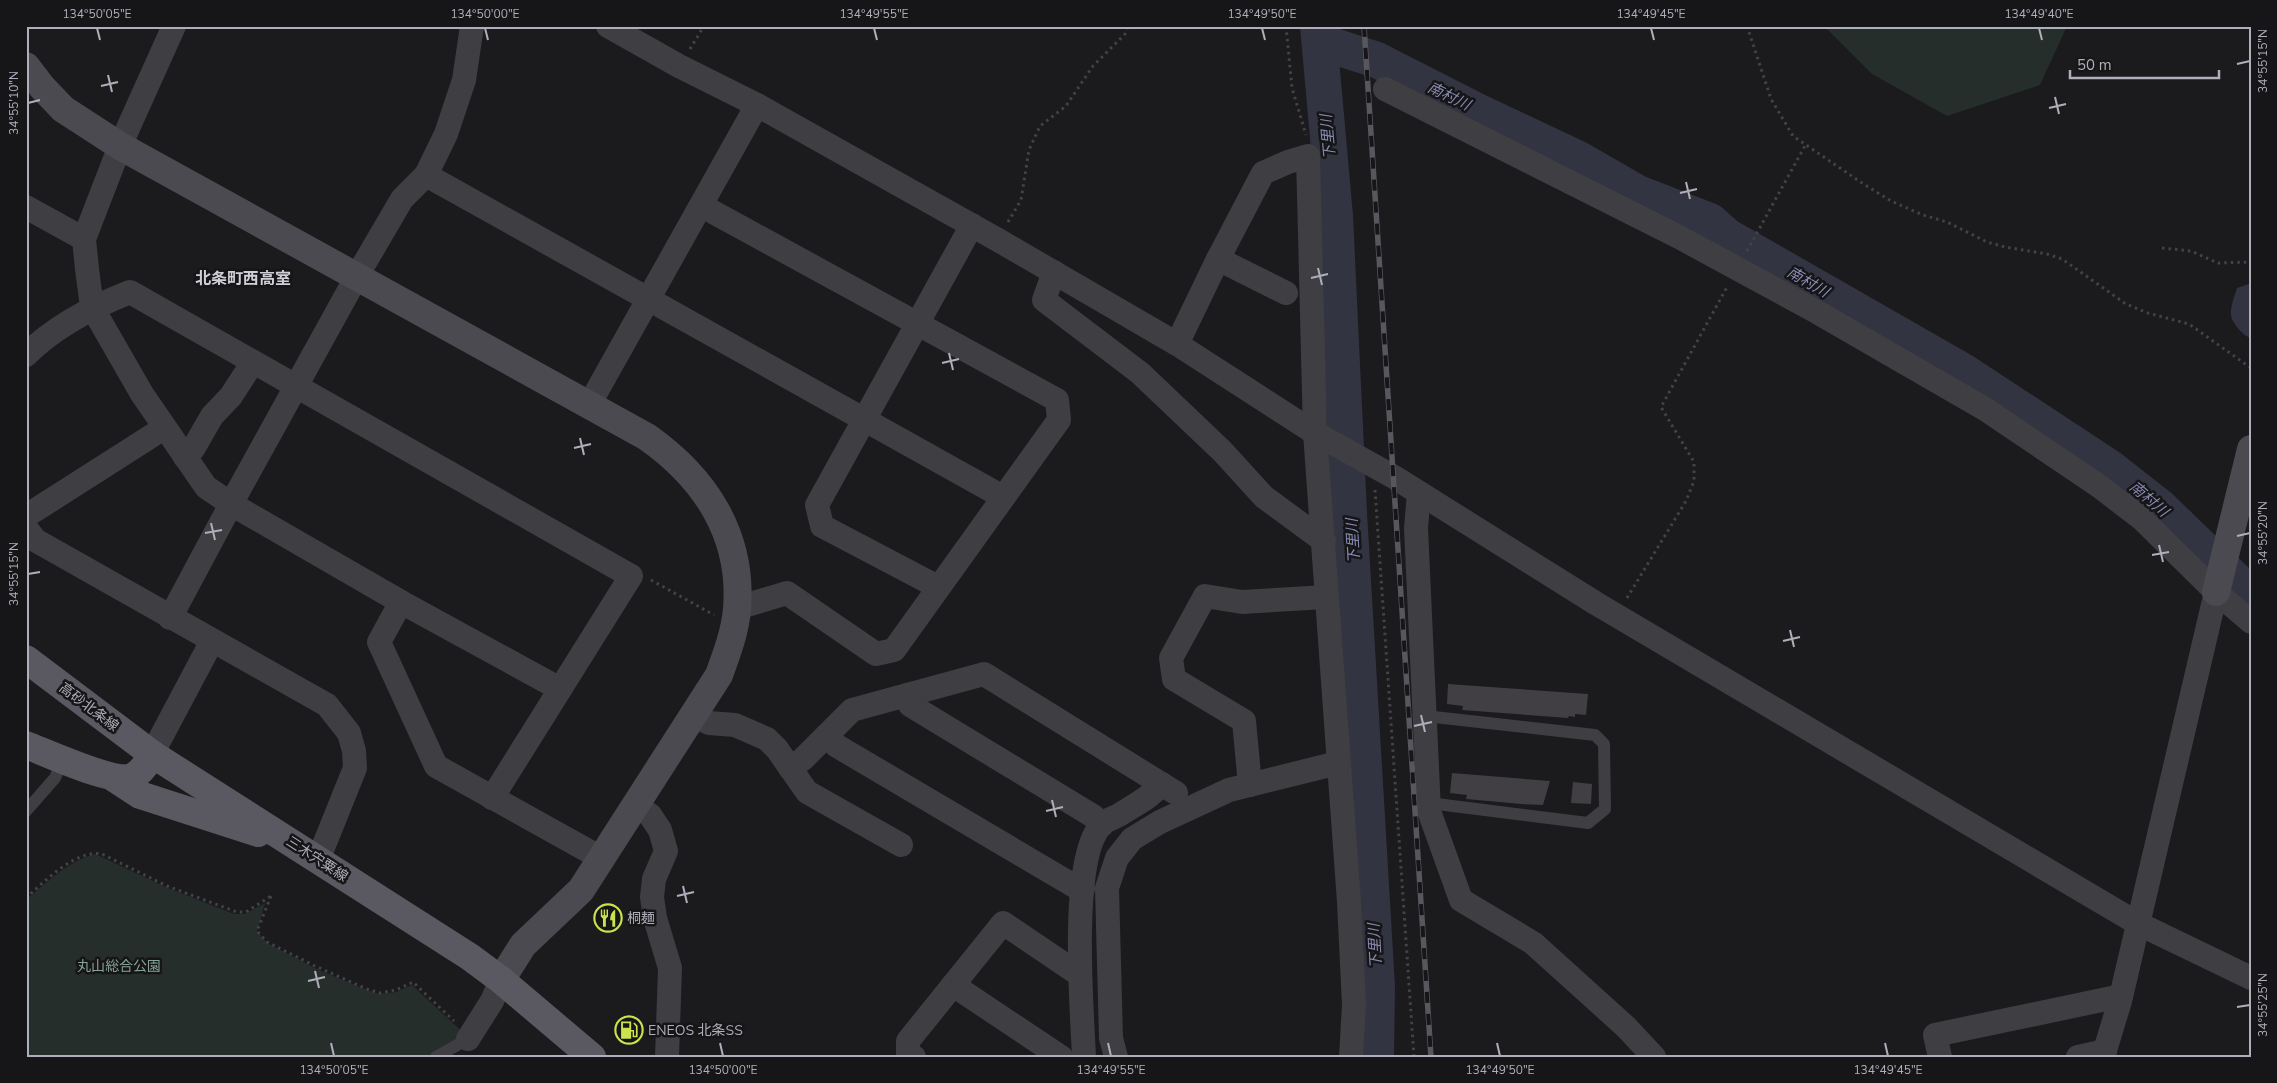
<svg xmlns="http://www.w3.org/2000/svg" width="2277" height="1083" viewBox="0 0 2277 1083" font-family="'Nunito Sans','Noto Sans JP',sans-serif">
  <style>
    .green { fill: #262e2c }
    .water { fill: #333441 }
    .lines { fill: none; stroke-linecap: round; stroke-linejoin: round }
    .river { stroke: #333441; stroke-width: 36 }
    .building { fill: #413f43 }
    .path { stroke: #434248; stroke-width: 3; stroke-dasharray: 2.5 4; stroke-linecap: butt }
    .lane { stroke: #3f3e43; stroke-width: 12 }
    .street { stroke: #3f3e43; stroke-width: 24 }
    .secondary { stroke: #4b4a51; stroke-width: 28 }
    .primary { stroke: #5a5860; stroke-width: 28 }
    .rail-casing { stroke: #58575e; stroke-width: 5.5 }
    .rail { stroke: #161517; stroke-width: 4; stroke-dasharray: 11; stroke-linecap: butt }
    .ticks { fill: none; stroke: #b0aeba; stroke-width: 2 }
    .labels { text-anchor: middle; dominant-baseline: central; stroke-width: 5; stroke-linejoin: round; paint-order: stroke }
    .street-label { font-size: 14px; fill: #b0aeba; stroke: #161517 }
    .poi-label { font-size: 14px; fill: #b0aeba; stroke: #161517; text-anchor: start }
    .park-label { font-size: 14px; fill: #87a397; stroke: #161517 }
    .water-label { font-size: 15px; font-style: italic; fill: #898ab2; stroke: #161517 }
    .quarter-label { font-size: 16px; font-weight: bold; fill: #d0cfd7; stroke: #161517 }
    .neatline { fill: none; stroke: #b0aeba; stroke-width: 2 }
    .ticks-label { font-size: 12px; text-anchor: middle; fill: #b0aeba }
  </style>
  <rect width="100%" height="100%" fill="#1b1a1c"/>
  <g class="green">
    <path d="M1824,26H2067L2040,85L1947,116L1872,74Z"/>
    <path d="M95,854L168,888L234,914H245L265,903L257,931L267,943L317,969L367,990L379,994L396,992L412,985L467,1036L446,1057H26V900C47,882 68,861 95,854Z"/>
  </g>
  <path class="water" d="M2249,284L2251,285V338C2243,336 2232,323 2231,315C2230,307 2235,295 2237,288Z"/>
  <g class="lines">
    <g class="river">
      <path d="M1318,26L1335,216L1349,513L1377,987L1376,1057"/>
      <path d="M1321,42L1377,60L1479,112L1579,159L1638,193L1710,221L1727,236L1963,371L2109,467L2160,507L2251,595"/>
    </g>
  </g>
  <g class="building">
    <path d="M1448,684L1588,694L1586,715L1575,714V717L1569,716L1568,718L1462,710L1463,706L1447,704Z"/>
    <path d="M1452,773L1550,781L1543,805L1521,804L1466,799L1467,795L1450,793Z"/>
    <path d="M1573,782L1592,784L1591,804L1571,803Z"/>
  </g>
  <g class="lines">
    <g class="path">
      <path d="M1286,26L1292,88L1306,135"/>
      <path d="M1747,26L1771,99L1793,136L1862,183L1891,201L1923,215L1947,222L1987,242L2005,247L2047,254L2062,259L2126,304L2148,313L2189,324L2251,368"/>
      <path d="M690,49L704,26"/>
      <path d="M1008,222L1021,200L1029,150L1040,126L1066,106L1093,66L1125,34L1128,26"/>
      <path d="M2162,248L2191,251L2218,263L2251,262"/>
      <path d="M1747,251L1806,144"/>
      <path d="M1375,490L1414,1057"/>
      <path d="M651,580L714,615"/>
      <path d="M1627,598L1686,501L1694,481V462L1661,407L1727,287"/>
      <path d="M271,896L257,931L267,942L315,966L367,989L380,993L396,990L413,982L454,1021"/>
      <path d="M26,898C45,881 76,849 102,854L167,886L237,912H246L271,896"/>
    </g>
    <g class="lane">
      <path d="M1425,716L1595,735L1604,744L1605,809L1588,823L1429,803"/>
      <path d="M26,811L55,778L63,759"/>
      <path d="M436,1057L468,1039"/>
    </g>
    <g class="street">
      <path d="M174,26L120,146L84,239L87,269L92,307L142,394L206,487L231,504L401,602L560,689"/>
      <path d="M608,26L679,66L757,105L998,240L1177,344L1315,433L1394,477L1597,604L2137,923L2251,978"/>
      <path d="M1385,89L1679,237L1817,312L1985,409L2099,486L2142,519L2216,592L2251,622"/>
      <path d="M426,175L1003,497"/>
      <path d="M702,206L1057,400L1059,420L894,650L876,654L787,593L737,608"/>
      <path d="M26,207L84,239"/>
      <path d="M1218,259L1286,293"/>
      <path d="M1054,272L1044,300L1140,373L1222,451L1264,497L1324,541"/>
      <path d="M1177,344L1218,259L1263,173L1288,162L1308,156L1315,433L1349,902L1354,1005L1351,1057"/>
      <path d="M26,355C55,326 92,307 130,292L631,576L492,798"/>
      <path d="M589,405L757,105"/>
      <path d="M185,457L193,449L212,416L231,396L253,362"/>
      <path d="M1419,493L1416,528L1429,811L1461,900L1533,943L1626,1027L1654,1057"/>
      <path d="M26,516L164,428"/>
      <path d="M26,528L35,540L327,705L349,733L354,751L355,768L318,860"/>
      <path d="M938,587L822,526L817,505L972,225"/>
      <path d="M401,602L379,642L436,766L601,858"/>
      <path d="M170,618L231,504L357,276L402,199L426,175L446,134L464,80L472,26"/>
      <path d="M907,695L910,705L1093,816L1102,825"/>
      <path d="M693,715L709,723L735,725L767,739L777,749L807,792L901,845"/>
      <path d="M826,736L837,746L1076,887L1083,889"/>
      <path d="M152,754L212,641"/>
      <path d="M790,768L803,759L852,710L984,674L1176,793"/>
      <path d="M1250,785L1244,721L1174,679L1171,658L1205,596L1242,602L1326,597"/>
      <path d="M635,805L650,815L660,830L666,851L654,879L652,897L655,918L670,968L667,1057"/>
      <path d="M953,985L1061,1057"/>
      <path d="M468,1039L492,1001L501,980"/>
      <path d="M914,1057L908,1053V1041L1003,923L1080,975"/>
      <path d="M1084,1057C1082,1009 1069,857 1102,824C1106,820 1114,818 1119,815C1134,805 1150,798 1162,784"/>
      <path d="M1116,1057L1111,1038L1107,888L1117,858L1132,839L1160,822L1229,790L1338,763"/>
      <path d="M1940,1057L1935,1035L2121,996"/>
      <path d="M2078,1057L2105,1051"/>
      <path d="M2103,1057L2120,1001L2216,592"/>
    </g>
    <g class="secondary">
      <path d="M26,66L42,87L63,109L120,146L647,437C705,478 743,535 737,609C735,632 727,653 719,675L581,890L523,945L501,980"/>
      <path d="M2216,592L2251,449"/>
    </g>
    <g class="primary">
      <path d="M26,659L152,754L470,957L501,980L592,1057"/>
      <path d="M26,745C47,753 114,784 132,777C142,772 147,763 152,754"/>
      <path d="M114,778L140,795L258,833"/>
    </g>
    <g class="rail-casing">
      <path id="rail" d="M1364,26L1431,1057"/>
    </g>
    <use href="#rail" class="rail"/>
  </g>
  <path class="ticks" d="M97,28L100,40M485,28L488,40M874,28L877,40M1262,28L1265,40M1651,28L1654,40M2039,28L2042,40M2237,64L2250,61M108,75L112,92M101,86L118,82M2055,97L2059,114M28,103L40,100M2049,108L2066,104M1686,182L1690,199M1680,193L1697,189M1318,268L1322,285M1311,278L1328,274M949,353L953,370M942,363L959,359M580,438L584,455M574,448L591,444M211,523L215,540M205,533L222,530M2237,536L2250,533M2159,545L2163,562M2152,555L2169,552M28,574L40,572M1790,630L1794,647M1783,641L1800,637M1421,715L1425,732M1414,726L1432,722M1052,800L1056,817M1046,811L1063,807M683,886L687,903M677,896L694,892M315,971L319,988M308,981L325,977M2237,1007L2250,1005M331,1043L334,1056M720,1043L723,1056M1108,1043L1111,1056M1497,1043L1500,1056M1885,1043L1888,1056"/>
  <defs>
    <g id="restaurant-ring" transform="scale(1.4375)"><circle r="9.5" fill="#161517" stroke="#cbe24c" stroke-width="1.5"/><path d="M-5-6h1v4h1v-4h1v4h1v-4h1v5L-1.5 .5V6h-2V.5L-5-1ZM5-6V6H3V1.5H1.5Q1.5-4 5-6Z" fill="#cbe24c"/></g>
    <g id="fuel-ring" transform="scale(1.4375)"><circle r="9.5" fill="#161517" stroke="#cbe24c" stroke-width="1.5"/><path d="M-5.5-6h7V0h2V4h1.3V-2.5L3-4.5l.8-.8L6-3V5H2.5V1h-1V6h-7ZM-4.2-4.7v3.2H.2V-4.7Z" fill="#cbe24c"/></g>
  </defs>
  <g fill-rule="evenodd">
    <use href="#restaurant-ring" x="608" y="918"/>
    <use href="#fuel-ring" x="629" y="1030"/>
  </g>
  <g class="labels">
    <g class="street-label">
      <text transform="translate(89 707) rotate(37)">高砂北条線</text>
      <text transform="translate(317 859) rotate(33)">三木宍粟線</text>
    </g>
    <g class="poi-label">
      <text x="627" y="918">桐麺</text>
      <text x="648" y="1030">ENEOS 北条SS</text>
    </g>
    <g class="park-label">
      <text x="119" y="966">丸山総合公園</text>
    </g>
    <g class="water-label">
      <text transform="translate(1449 96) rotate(26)">南村川</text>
      <text transform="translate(1328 137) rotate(-95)">下里川</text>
      <text transform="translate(1808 282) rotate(30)">南村川</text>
      <text transform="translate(2149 499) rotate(40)">南村川</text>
      <text transform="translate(1353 541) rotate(-93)">下里川</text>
      <text transform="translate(1375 946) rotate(-93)">下里川</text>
    </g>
    <g class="quarter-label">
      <text x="243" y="279">北条町西高室</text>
    </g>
  </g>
  <rect width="2277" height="1083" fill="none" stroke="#161517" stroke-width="55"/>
  <path d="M2070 70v8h149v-8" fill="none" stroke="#b0aeba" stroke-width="2.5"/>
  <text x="2077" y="70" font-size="15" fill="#b0aeba" stroke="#161517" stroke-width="4" paint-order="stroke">50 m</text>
  <rect x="28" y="28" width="2222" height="1028" class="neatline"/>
  <g class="ticks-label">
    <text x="97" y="18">134°50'05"E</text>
    <text x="485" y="18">134°50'00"E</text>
    <text x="874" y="18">134°49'55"E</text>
    <text x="1262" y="18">134°49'50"E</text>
    <text x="1651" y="18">134°49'45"E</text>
    <text x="2039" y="18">134°49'40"E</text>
    <text transform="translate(2263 61) rotate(-90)" y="4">34°55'15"N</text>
    <text transform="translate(14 103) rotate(-90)" y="4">34°55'10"N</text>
    <text transform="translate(2263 533) rotate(-90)" y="4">34°55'20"N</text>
    <text transform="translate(14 574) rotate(-90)" y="4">34°55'15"N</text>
    <text transform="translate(2263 1005) rotate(-90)" y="4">34°55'25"N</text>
    <text x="334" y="1074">134°50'05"E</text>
    <text x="723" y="1074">134°50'00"E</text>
    <text x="1111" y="1074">134°49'55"E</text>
    <text x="1500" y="1074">134°49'50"E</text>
    <text x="1888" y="1074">134°49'45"E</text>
  </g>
</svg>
